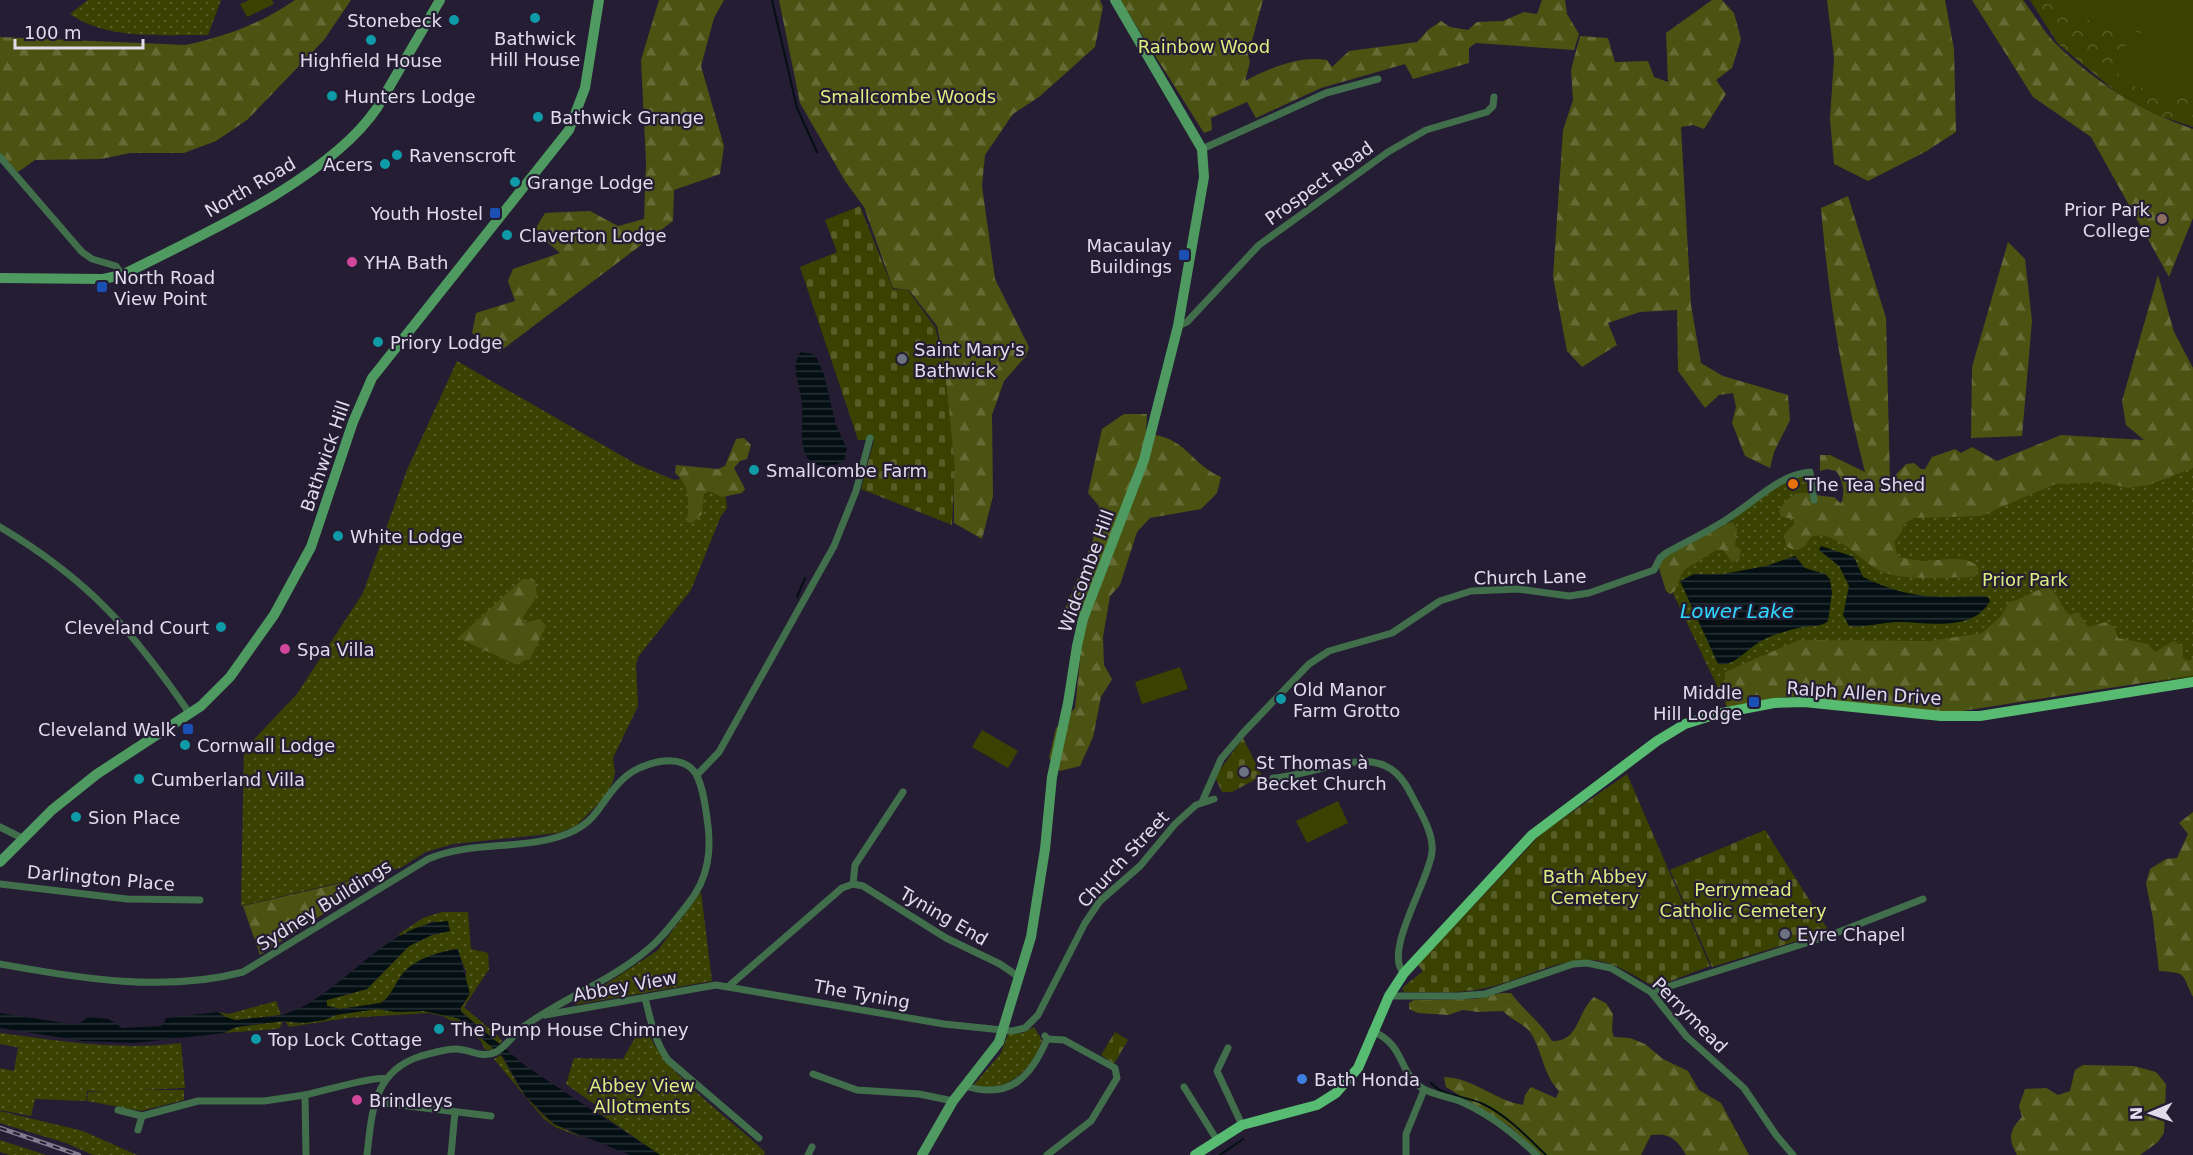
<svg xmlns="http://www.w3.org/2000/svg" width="2193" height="1155" viewBox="0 0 2193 1155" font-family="'DejaVu Sans',sans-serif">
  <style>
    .grass { fill: url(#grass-dots) }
    .forest { fill: url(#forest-firs) }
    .cemetery { fill: url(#cemetery-stones) }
    .park { fill: url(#park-crowns) }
    .pitch { fill: #3a4201 }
    .water { fill: url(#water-rules) }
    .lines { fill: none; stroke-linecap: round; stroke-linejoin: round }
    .stream { stroke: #030f13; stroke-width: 2 }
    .street { stroke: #416e4b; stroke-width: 7 }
    .secondary { stroke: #4e9a60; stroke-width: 10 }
    .primary { stroke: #57bb71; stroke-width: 10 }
    .rail-casing { stroke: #827b8e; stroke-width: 4.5 }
    .rail { stroke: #251d33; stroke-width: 2; stroke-dasharray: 7; stroke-linecap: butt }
    .culture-dot { fill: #0f9aa8; stroke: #251d33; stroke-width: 2 }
    .transit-dot { fill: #1a4fb4; stroke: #251d33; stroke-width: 2 }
    .education-dot { fill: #8d6e63; stroke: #251d33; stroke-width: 2 }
    .hotel-dot { fill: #d1479c; stroke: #251d33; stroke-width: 2 }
    .worship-dot { fill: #6b7280; stroke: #251d33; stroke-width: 2 }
    .food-dot { fill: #e8710a; stroke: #251d33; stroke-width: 2 }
    .shop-dot { fill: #3f7fe0; stroke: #251d33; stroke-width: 2 }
    .labels { text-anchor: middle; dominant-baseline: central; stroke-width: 4.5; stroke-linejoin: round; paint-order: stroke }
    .poi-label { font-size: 18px; fill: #e1dceb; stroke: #251d33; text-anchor: start }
    .park-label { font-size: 18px; fill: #dbef80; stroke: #251d33 }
    .street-label { font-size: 18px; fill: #e1dceb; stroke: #251d33 }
    .water-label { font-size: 20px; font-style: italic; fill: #2cd9fd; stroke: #251d33 }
  </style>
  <defs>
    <pattern id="grass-dots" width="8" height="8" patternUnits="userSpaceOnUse" patternTransform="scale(1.5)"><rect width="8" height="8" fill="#3a4201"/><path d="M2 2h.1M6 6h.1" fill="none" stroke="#565d26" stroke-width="1.8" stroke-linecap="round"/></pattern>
    <pattern id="forest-firs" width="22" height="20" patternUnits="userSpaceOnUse" patternTransform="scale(1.5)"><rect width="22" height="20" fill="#4a5312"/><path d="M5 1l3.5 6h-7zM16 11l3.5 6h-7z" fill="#646b35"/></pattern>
    <pattern id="cemetery-stones" width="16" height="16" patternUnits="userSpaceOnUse" patternTransform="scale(1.5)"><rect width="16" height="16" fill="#3a4201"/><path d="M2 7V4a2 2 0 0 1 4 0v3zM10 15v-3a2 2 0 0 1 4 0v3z" fill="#565d26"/></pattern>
    <pattern id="park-crowns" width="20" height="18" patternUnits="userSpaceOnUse" patternTransform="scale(1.5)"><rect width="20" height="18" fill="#3a4201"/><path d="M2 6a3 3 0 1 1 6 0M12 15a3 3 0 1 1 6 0" fill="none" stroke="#565d26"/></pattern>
    <pattern id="water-rules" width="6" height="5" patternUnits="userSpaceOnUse" patternTransform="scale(1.5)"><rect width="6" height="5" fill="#030f13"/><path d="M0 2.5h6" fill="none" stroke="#273136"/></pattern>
  </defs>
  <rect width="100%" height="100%" fill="#251d33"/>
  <g class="grass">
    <path d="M88,0H221L208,35C163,34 109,41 70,14Z"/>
    <path d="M457,361L636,464L674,480L685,478L725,491L727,508L721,516L691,590L638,657L636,665L638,706L613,758L615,773L613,782L603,799L576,826L558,833L453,844L426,852L400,868L241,906L244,750L297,694L363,593L407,470Z"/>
    <path d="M2193,377V677L2111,687L1949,713L1790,696L1727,707L1661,568L1671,552L1731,521L1781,481L1806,474L1809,500L1851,503L2146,442Z"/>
    <path d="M701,892L712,981L574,1005L658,950Z"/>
    <path d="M442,912H468L471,949L488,953L489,969L464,1007L498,1036L502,1041L499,1045L461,1011V1007L466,1001V971L457,949C438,952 413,960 401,976C395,985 390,998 380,1003L340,1009L327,1006V1000L367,989L409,946L432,935L449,931L434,921L400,936L399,934L423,918Z"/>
    <path d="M276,1001L281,1015L236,1020L225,1018L218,1012L228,1014Z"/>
    <path d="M378,1009L396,1012L424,1011L455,1016L494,1049L485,1050L481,1041L462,1027L443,1016L429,1013L347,1018L289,1027L285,1021C308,1026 314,1019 335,1015C349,1012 364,1011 378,1009Z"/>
    <path d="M283,1021L280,1028L276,1029L224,1033L236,1027Z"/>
    <path d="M1034,1027L1042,1040C1034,1068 1006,1095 974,1085L1001,1053L1008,1034L1023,1033Z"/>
    <path d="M639,1031H648C663,1074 731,1118 765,1152L764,1155H660L595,1110L597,1106L566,1084L574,1058L623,1059Z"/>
    <path d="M0,1033C62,1041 119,1051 181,1043L185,1088L140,1090H184V1100L141,1111L87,1101L88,1092L107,1091H87L86,1101L35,1099L31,1116L0,1110V1068L14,1071L18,1048L26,1049L0,1044Z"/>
    <path d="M501,1055L519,1087L542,1114L554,1124L586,1139L555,1127L543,1118L494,1059Z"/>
    <path d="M0,1111L83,1131L137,1155H93L66,1143L0,1123Z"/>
    <path d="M0,1140L46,1155H9L0,1152Z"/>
  </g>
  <g class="forest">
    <path d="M295,0H351L324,40L247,120L216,141L184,153H130L101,159L35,160L18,172L0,155V37L185,45C225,37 262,23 295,0Z"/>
    <path d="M659,0H724L714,18L701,66L724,146L720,174L674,190L673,221L499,352L472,333L476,313L515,301L508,281L513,269L560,253L534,231L545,213L590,211L618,226L644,219L646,162L641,60Z"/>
    <path d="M779,0H1100L1103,7L1095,47L1039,97L1013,114L985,155L982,186L995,279L1029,347L1026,356L1004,381L992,415L993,496L982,539L954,523V466L944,362L937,326L909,290L893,288L864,207L845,181L800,103Z"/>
    <path d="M1120,0H1263L1248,55L1250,62L1245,81C1270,68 1299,55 1327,60L1332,67L1349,51L1417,42L1428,30L1441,21L1450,27L1468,30L1477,22L1503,21L1524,12L1537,14L1542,0H1565L1567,14L1579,34L1574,50L1476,43L1469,48V63L1413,79L1405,64L1321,88L1256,118L1247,102L1211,118L1212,130L1204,133Z"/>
    <path d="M1712,0H1722L1734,13L1741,39L1732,68L1716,80L1726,94L1704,129L1693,125L1681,127L1691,305L1701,363L1723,376L1788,395L1790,420L1774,452L1770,468L1745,456L1732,423L1736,407L1733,393L1719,395L1705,408L1678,371L1677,310L1640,312L1608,323L1617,345L1582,367L1567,351L1553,277L1563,130L1573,100L1571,70L1580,36L1608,38L1615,62L1648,61L1654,77L1668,82L1666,33Z"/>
    <path d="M1827,0H1945L1954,49L1956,132L1925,152L1868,181L1834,164L1830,119L1834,58Z"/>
    <path d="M1972,0H2023C2034,14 2044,32 2056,44C2096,83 2141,111 2193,129V218L2169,277L2091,137L2033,97Z"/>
    <path d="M1848,196L1886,318L1890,481L1906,464L1914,463L1921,469H1925L1932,457L1955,449L1961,453L1972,447L1997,461L2061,435L2144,440L2126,425L2122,401L2158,275L2174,332L2193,368V468L2149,485L2128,488L2101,482L2055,484L1981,516L1913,518L1904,524L1902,531L1894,542L1898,557C1906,558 1915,561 1923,561C1938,561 1971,553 1979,569L1975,577C1948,577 1902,582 1878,570C1862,562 1832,526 1810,538C1805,548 1797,554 1786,546L1784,534L1794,524V519L1781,517L1779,511C1795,482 1810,497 1834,497L1841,504C1845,492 1844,482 1836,471L1827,469L1820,471V455H1830L1865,472C1842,381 1829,302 1821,208Z"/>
    <path d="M2008,242L2025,259L2032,321L2022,436L1971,438L1972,367Z"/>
    <path d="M1124,414H1147L1146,434C1186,436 1189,463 1221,477L1217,493L1201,509L1150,518L1137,532L1120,585L1110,596L1103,637L1104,665L1112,679L1101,697L1093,737L1080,766L1060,771L1049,758L1056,728L1075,708L1084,622L1065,610L1093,540L1099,506L1088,493L1102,429Z"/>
    <path d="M744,438L751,445L747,459L740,461L734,468L745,489L742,493L722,497L709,491L704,494L702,514L692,523L687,522C689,504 691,486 675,473L676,465L718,469L725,466L736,439Z"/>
    <path d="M1732,522L1737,529L1735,546L1741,550L1739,560L1732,562L1723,550C1715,549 1712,553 1705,557C1680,574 1687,562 1675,591L1670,594L1666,591L1657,562L1663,556Z"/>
    <path d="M523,579L535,580L537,596L523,617L524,623L540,619L546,626L530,659L515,664L458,638Z"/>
    <path d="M2049,588C2060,594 2060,607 2070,615L2078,612L2088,627L2106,622L2114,627L2118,638L2148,644L2155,652L2174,641L2183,647V658L2189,661L2193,658V675L1949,713L1788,696L1727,707L1725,672L1799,640L1930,641L1982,633L2001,616L2009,602C2024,600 2032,589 2049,588Z"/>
    <path d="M2193,812V997C2181,974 2189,973 2159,971L2153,919L2146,883L2150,869L2166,859L2177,858L2188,834L2179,823Z"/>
    <path d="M388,872L260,955L243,906Z"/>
    <path d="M1502,993H1511C1524,1011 1541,1022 1552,1041C1579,1042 1577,1012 1594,997L1606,1003L1613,1014L1612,1031L1614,1037L1630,1038L1645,1044L1663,1059L1688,1071L1699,1090L1721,1103L1749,1155H1686C1678,1140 1669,1132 1651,1135L1641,1155H1542L1509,1126L1446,1087L1444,1077C1474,1078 1494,1100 1523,1105L1525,1095L1531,1087L1556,1098L1559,1091C1543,1074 1543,1054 1532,1035C1527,1025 1511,1020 1503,1011L1478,1012L1463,1010L1448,1015L1418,1013L1409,1009V1003L1414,1000L1475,999Z"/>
    <path d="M2083,1065L2134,1066L2156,1072L2166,1084L2164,1133L2158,1142L2140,1155H2017C2008,1139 2009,1130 2022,1117L2019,1106L2025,1089L2046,1088L2058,1095L2070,1091L2075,1070Z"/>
  </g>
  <g class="cemetery">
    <path d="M860,206L893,289L908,290L935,327L944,362L955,467L952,525L861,489L874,440H858L800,267L837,252L825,220Z"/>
    <path d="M1243,738L1262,776L1232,792H1222L1215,777Z"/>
    <path d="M1627,774L1710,966L1655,987C1636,977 1614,961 1592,960C1557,958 1520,981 1486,988C1459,994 1431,992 1404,992L1402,988L1423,971L1418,965L1542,833Z"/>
    <path d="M1765,830L1829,931L1712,967L1670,870Z"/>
    <path d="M1115,1032L1128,1040L1114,1064L1101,1055Z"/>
  </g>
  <path class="park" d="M2030,0H2193V127L2155,114L2120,95L2058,44Z"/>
  <g class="pitch">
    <path d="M249,0H272L274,4L247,17L240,4Z"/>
    <path d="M2073,0H2193V43L2070,16Z"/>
    <path d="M2129,30L2193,45V100L2117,82Z"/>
    <path d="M1180,667L1188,689L1142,704L1135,682Z"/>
    <path d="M982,730L1018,751L1008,768L972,747Z"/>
    <path d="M1338,801L1348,823L1307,843L1296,821Z"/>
  </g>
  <g class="water">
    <path d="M801,352L813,354L817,358L824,375L836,425L847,449L844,461L830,467L813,464C794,448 806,418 801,397C799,383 790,365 801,352Z"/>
    <path d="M1821,546L1854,557L1863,577C1913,600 1929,597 1983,596L1988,597L1990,601C1972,634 1924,621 1895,622C1880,623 1863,628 1849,626L1843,615L1849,586L1839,566L1819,550Z"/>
    <path d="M1795,556L1805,568L1825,574L1830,579L1832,593L1828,621C1819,628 1814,625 1803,627C1789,630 1770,635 1758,643C1746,650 1734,667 1718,664L1680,581L1694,574H1723L1766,566Z"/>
    <path d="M448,921L450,931L432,935L409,946L367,989L327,1000V1006L340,1009L381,1003C391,997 396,981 404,972C417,958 439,952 458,949L470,994L461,1007V1012L527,1067L660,1155H630L554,1124L525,1096L504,1058L460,1019L424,1011L396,1012L378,1009L336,1015L325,1020L305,1023L284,1021L236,1027L224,1033L134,1043L83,1041L0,1028V1013L78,1025L88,1017L109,1019L122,1028L162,1026L166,1018L218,1012C235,1023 236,1020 256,1018C266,1017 278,1017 288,1013C344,993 385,923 448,921Z"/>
  </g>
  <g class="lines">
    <g class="stream">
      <path d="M772,0L797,108L817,152"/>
      <path d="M797,597L805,578"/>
      <path d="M1431,1083C1445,1098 1465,1095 1483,1104C1508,1116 1527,1137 1546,1155"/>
      <path d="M1220,1155L1243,1139"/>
    </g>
    <g class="street">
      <path d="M1202,149L1326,93L1378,79"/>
      <path d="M0,157L82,252L92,259L116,266L122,275"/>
      <path d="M1178,326L1187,322L1259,245L1388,152L1426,130L1487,112L1493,106L1494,97"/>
      <path d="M0,527C89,580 132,630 190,714"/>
      <path d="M697,775L719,752L834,546L856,491L870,438"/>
      <path d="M1273,778C1303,776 1347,758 1372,762C1393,765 1403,778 1412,796C1420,812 1434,833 1432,852C1430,879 1382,953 1404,973"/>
      <path d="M1202,802L1221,759L1243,733L1309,664L1329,651L1392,633L1440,601L1471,591L1518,589L1569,596L1589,593L1654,570L1660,558L1666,553C1687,541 1710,531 1730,517C1756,501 1778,475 1810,472L1814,500"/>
      <path d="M0,827L22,838"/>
      <path d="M0,884L127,899L200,900"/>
      <path d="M853,884L855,865L903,792"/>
      <path d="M0,964C80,978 164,993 243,972L428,859C471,841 518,850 561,836C600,823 598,802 623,779C639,763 681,750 696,774C703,787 705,804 707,818C712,849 709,878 688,904C675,920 663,938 646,951C610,981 564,998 526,1025C515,1032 507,1046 496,1052C482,1059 470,1049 456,1049C444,1049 433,1053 421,1056C373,1071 372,1112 367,1155"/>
      <path d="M729,986L842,888L853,884L863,886L946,938L1000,964L1019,977"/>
      <path d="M1651,992L1831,935L1923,899"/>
      <path d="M1389,996H1459L1485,994L1573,964L1587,963L1611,968L1651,992L1687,1037L1744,1088L1776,1135L1793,1155"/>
      <path d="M645,998C651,1021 654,1040 668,1060L759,1138"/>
      <path d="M545,1015L716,985L944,1024L1012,1031L1025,1028L1038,1015L1085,923L1100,901L1140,866L1175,824L1196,805L1214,799"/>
      <path d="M1372,1031C1404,1044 1398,1069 1419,1086C1430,1095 1448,1096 1462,1102C1491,1115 1514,1134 1537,1155"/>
      <path d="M1228,1048L1217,1071L1242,1125"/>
      <path d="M813,1074L857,1090L919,1094L953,1101"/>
      <path d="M965,1086C1010,1100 1031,1077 1047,1039L1045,1036"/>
      <path d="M1184,1087L1217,1140"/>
      <path d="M375,1102L491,1116"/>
      <path d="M118,1110L142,1116L198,1101H264L305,1095"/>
      <path d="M138,1130L142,1116"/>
      <path d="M306,1155L305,1095C320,1092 377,1075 386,1079"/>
      <path d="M451,1155L455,1112"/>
      <path d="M808,1155L812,1147"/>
      <path d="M1047,1155L1091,1121L1117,1078L1115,1068L1064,1040L1047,1039"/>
      <path d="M1406,1155V1134L1424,1090"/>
    </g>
    <g class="secondary">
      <path d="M0,278L103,279L122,275C199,236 328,180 377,108L440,0"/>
      <path d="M0,862L52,810L97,774L201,706L230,677L274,615L311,547L353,422L372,378L569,130L585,88L599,0"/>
      <path d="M922,1155L953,1101L999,1042L1031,937L1045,849L1052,777L1068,703L1077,646L1083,619L1144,460L1178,326L1204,177L1202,149L1115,0"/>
    </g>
    <path class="primary" d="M1195,1155L1242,1125L1317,1105L1336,1093L1358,1068L1389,996L1404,973L1532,835L1657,741L1685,724L1717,714L1774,703L1804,702L1941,716H1980L2193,682"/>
    <g class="rail-casing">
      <path id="rail" d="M0,1128L79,1155"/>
    </g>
    <use href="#rail" class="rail"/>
  </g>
  <g class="culture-dot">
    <circle cx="535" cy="18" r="6"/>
    <circle cx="454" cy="20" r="6"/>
    <circle cx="371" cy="40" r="6"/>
    <circle cx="332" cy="96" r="6"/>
    <circle cx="538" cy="117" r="6"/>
    <circle cx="397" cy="155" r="6"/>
    <circle cx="385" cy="164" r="6"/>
    <circle cx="515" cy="182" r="6"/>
    <circle cx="507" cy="235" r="6"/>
    <circle cx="378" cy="342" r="6"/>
    <circle cx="754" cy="470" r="6"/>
    <circle cx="338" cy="536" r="6"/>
    <circle cx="221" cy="627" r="6"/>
    <circle cx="1281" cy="699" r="6"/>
    <circle cx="185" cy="745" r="6"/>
    <circle cx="139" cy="779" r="6"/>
    <circle cx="76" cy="817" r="6"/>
    <circle cx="439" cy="1029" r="6"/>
    <circle cx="256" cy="1039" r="6"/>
  </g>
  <g class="transit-dot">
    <rect x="489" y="207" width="12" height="12" rx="3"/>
    <rect x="1178" y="249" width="12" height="12" rx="3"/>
    <rect x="96" y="281" width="12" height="12" rx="3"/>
    <rect x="1748" y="696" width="12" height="12" rx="3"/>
    <rect x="182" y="723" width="12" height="12" rx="3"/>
  </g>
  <circle class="education-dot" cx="2162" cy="219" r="6"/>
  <g class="hotel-dot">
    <circle cx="352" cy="262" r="6"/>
    <circle cx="285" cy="649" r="6"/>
    <circle cx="357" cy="1100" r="6"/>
  </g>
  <g class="worship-dot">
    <circle cx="902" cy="359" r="6"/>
    <circle cx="1244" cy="772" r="6"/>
    <circle cx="1785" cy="934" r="6"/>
  </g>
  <circle class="food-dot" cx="1793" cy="484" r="6"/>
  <circle class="shop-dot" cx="1302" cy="1079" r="6"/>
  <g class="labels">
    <g class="poi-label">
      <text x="442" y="20" text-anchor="end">Stonebeck</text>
      <text x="535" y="38" text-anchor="middle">Bathwick<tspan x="535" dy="21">Hill House</tspan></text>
      <text x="371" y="60" text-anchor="middle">Highfield House</text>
      <text x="344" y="96">Hunters Lodge</text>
      <text x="550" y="117">Bathwick Grange</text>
      <text x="409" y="155">Ravenscroft</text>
      <text x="373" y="164" text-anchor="end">Acers</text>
      <text x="527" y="182">Grange Lodge</text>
      <text x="2150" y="209" text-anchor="end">Prior Park<tspan x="2150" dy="21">College</tspan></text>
      <text x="483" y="213" text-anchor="end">Youth Hostel</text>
      <text x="519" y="235">Claverton Lodge</text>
      <text x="1172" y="245" text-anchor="end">Macaulay<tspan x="1172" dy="21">Buildings</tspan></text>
      <text x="364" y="262">YHA Bath</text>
      <text x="114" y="277">North Road<tspan x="114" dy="21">View Point</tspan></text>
      <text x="390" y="342">Priory Lodge</text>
      <text x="914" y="349">Saint Mary's<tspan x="914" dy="21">Bathwick</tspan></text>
      <text x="766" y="470">Smallcombe Farm</text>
      <text x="1805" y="484">The Tea Shed</text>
      <text x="350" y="536">White Lodge</text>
      <text x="209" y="627" text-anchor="end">Cleveland Court</text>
      <text x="297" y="649">Spa Villa</text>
      <text x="1293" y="689">Old Manor<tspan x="1293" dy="21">Farm Grotto</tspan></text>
      <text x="1742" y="692" text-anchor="end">Middle<tspan x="1742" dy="21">Hill Lodge</tspan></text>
      <text x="176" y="729" text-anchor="end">Cleveland Walk</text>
      <text x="197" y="745">Cornwall Lodge</text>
      <text x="1256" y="762">St Thomas à<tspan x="1256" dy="21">Becket Church</tspan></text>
      <text x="151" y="779">Cumberland Villa</text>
      <text x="88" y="817">Sion Place</text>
      <text x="1797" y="934">Eyre Chapel</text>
      <text x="451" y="1029">The Pump House Chimney</text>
      <text x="268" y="1039">Top Lock Cottage</text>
      <text x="1314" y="1079">Bath Honda</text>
      <text x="369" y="1100">Brindleys</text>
    </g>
    <g class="park-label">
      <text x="1204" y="46">Rainbow Wood</text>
      <text x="908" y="96">Smallcombe Woods</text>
      <text x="2025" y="579">Prior Park</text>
      <text x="1595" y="876">Bath Abbey<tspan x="1595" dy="21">Cemetery</tspan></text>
      <text x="1743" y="889">Perrymead<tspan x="1743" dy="21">Catholic Cemetery</tspan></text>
      <text x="642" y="1085">Abbey View<tspan x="642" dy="21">Allotments</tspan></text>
    </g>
    <g class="street-label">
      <text transform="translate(1319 183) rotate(-36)">Prospect Road</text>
      <text transform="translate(250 187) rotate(-30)">North Road</text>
      <text transform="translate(325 456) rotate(-71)">Bathwick Hill</text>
      <text transform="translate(1086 571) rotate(-70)">Widcombe Hill</text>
      <text transform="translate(1530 577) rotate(-1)">Church Lane</text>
      <text transform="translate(1864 693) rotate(4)">Ralph Allen Drive</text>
      <text transform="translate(1123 859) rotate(-47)">Church Street</text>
      <text transform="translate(101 878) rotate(5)">Darlington Place</text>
      <text transform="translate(324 905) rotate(-32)">Sydney Buildings</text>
      <text transform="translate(944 916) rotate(30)">Tyning End</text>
      <text transform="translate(625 986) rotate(-10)">Abbey View</text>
      <text transform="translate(862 994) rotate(10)">The Tyning</text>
      <text transform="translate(1690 1015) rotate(45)">Perrymead</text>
    </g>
    <g class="water-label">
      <text x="1737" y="611">Lower Lake</text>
    </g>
  </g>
  <g transform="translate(2151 1113) rotate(268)" stroke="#251d33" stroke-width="4.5" paint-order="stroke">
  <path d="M0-4.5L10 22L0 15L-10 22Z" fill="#e1dceb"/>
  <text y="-9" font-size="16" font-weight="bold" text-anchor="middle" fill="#e1dceb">N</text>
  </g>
  <path d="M15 39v9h128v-9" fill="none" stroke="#e1dceb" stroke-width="3"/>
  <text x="24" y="39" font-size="18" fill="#e1dceb" stroke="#251d33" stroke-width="4.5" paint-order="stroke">100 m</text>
</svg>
